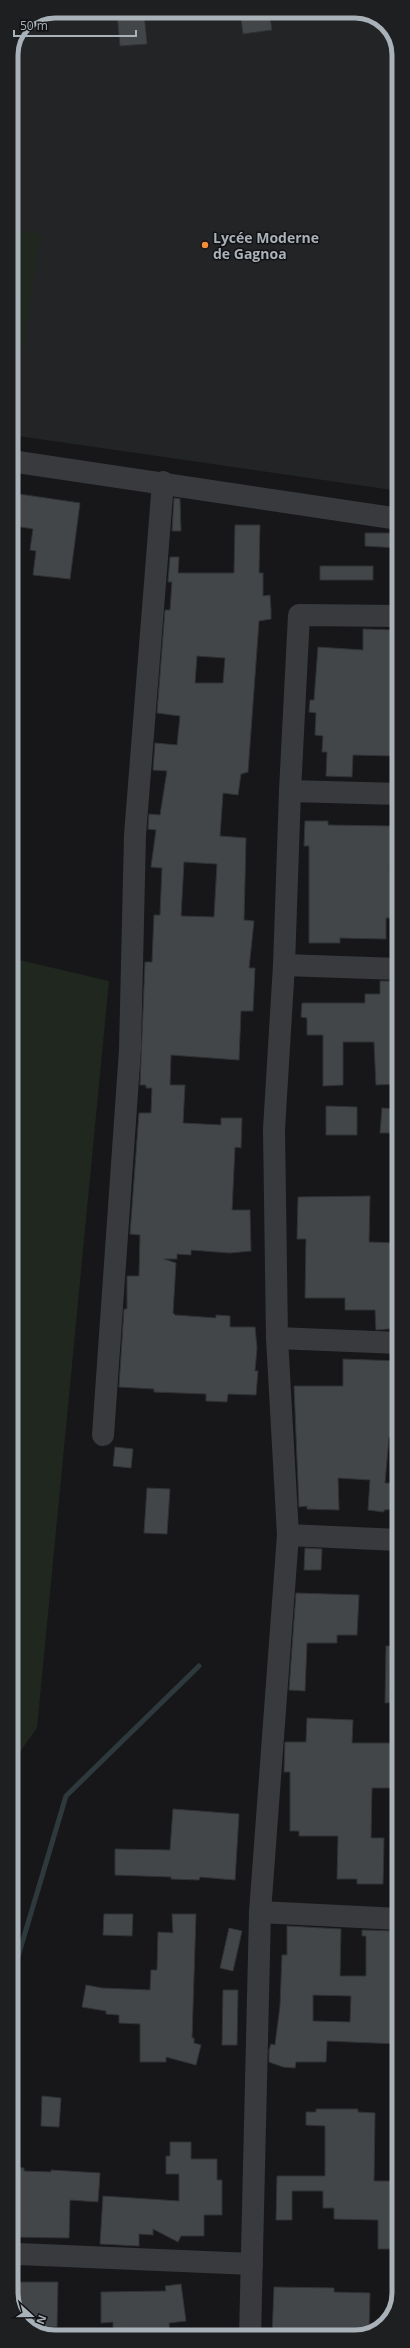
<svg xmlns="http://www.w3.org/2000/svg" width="410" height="2348" viewBox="0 0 410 2348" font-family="'Open Sans',sans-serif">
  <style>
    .built { fill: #232426 }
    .green { fill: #1f271f }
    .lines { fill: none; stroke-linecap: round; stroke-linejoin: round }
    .stream { stroke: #2d393d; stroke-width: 5 }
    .building { fill: #434649; stroke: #313235; fill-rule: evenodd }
    .minor { stroke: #383a3e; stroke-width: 22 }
    .poi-dot { fill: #f18c37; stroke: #121214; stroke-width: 1.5 }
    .labels { text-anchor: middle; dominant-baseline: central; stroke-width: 3; stroke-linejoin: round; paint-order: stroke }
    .poi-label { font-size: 14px; font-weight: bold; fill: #a9b1b9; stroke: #121214; text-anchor: start }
    .rim { fill: none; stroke: #a9b1b9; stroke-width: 5 }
  </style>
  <rect width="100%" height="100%" fill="#171719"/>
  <g class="built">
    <path d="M55,11H360L386,24L399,50V491L11,435V55L24,24Z"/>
    <path d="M11,504L17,505L11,540Z"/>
  </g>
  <g class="green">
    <path d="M11,230L40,234L24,347L11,345Z"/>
    <path d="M11,958L109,981L37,1728L11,1764Z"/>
  </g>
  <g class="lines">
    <path class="stream" d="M11,1980L66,1796L199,1666"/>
  </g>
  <g class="building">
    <path d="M240,11H269L272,30L243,34Z"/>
    <path d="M144,12L147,44L120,46L117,14Z"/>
    <path d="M19,494L80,503L70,579L33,575L36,551L30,550L33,529L15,526Z"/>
    <path d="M174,498L180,499L181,531H172Z"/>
    <path d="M235,525H260L259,573H263V596L270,595L271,610V619L259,621L248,772L241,774L238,795L223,793L220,836L246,838L244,920L254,921L249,968H255L253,1011H241L239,1060L171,1055L170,1085H185L183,1123L221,1125V1118H242L241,1148L235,1147L232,1210H250L251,1251L230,1253L191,1250V1255L177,1254V1259H164L176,1263L173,1313L175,1315L216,1318V1315L230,1316V1327H255L257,1348L255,1371H258L256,1395L228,1394L227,1402L206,1401V1394L154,1392V1389L119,1387L124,1309H127V1276H139L140,1235L130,1234L139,1113H151L152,1088H146V1085H140L145,962H152L154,915H160L162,868L151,867L156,830L148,829L149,814L160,815L167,771L153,770L155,743L177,745L180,716L157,713L165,610H170L172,582H168L170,557H179L178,573H234ZM197,656L225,658L223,683H195ZM184,862L217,864L214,917L181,916Z"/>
    <path d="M365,533H399V548L365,546Z"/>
    <rect x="320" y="566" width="53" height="14"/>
    <path d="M363,629L394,630V645H399L396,697H399V747H395V756L353,755L352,777L326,776L327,752H322L323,736L315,735L316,713L309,712L310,700H314L318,647L363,650Z"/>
    <path d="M305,821H328V825L391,826L390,876H399V918H386V939L340,938V943H309V846H304Z"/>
    <path d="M380,981H395L396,998H399V1084L376,1085L374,1042H343V1085L323,1086V1035H307V1018L301,1017L302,1003H365V994H380Z"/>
    <path d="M326,1106L357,1107V1135H326Z"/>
    <path d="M382,1108L399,1109V1133H380Z"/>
    <path d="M370,1196L369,1242L399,1243V1328L376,1330L375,1310H345V1298H305L306,1239H297L298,1197Z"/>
    <path d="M343,1359L399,1361V1437H389L385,1483H399V1509L384,1510V1512L368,1510L370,1480L338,1478L339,1510L307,1509V1506L299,1507L294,1386H343Z"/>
    <path d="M115,1447L133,1449L131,1468L113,1466Z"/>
    <path d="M147,1488L170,1489L167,1534L144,1533Z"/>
    <path d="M305,1548L322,1549L321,1570H304Z"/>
    <path d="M296,1593L359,1595L357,1635H337V1643H307L305,1691L289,1690Z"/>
    <path d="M386,1646H399V1702L385,1703Z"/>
    <path d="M307,1718L353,1720L352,1743H399V1788H372L371,1838H384L383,1884H357V1879H337L338,1836H299V1831H290V1772H284L285,1742H306Z"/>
    <path d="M173,1809L239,1814L235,1880L200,1877L199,1880L171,1879V1877L115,1875V1849L170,1850Z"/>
    <path d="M104,1914H133L132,1936L103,1935Z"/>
    <path d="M172,1914H196L192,2038H194V2043L201,2045L196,2065L166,2057V2062H140V2024L119,2023V2015L106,2014V2011L82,2007L86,1985L102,1988L150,1990L151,1970H157L158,1932L173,1933Z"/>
    <path d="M287,1926L341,1929L340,1976H366V1936H362V1930L395,1931V1968H399V2044L327,2041L326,2062H296L295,2068L283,2067L269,2062V2050L271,2044L275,2045L280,2006L282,1955H287ZM313,1995L351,1996L350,2022L313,2021Z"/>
    <path d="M229,1928L242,1931L233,1971L220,1968Z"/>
    <path d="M223,1990H238L237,2045H222Z"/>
    <path d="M42,2096L61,2098L59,2127L41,2126Z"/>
    <path d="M316,2109H358V2112L375,2113L374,2181H393V2229H399V2249H378V2220L334,2219V2208H323V2191H292V2220H276L277,2176H325V2126L306,2125V2112H316Z"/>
    <path d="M170,2142H191V2159H217V2180H222V2215H204V2236H181L178,2242L153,2229V2235L139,2234V2246L100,2244L103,2196L179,2201V2174H166V2156H170Z"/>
    <path d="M11,2167L24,2168V2171L51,2172V2170L100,2173L98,2202L70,2200L69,2238L11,2237Z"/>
    <path d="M11,2282H58L57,2327H30L24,2324L11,2298Z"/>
    <path d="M181,2284L186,2321L169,2323L170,2337H113V2322L101,2323V2292L166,2291L165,2286Z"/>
    <path d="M274,2287L334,2288V2292L370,2293L369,2332L360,2337H272Z"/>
  </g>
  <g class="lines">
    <g class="minor">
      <path d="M11,461L399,519"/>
      <path d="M290,791L399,794"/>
      <path d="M284,965L399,969"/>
      <path d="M277,1338L399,1343"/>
      <path d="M103,1435L130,1050L135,835L163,482"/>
      <path d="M288,1535L399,1540"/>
      <path d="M260,1912L399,1919"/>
      <path d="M11,2259L18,2254L252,2264"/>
      <path d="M250,2337L260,1912L288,1535L277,1338L274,1129L284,965L290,791L299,615L399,616"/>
    </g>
  </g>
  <circle class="poi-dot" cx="205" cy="245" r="4"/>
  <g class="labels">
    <g class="poi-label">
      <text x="213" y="237">Lycée Moderne<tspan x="213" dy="16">de Gagnoa</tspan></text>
    </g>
  </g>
  <path d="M0 0H410V2348H0ZM55 18H355A37 37 0 0 1 392 55V2293A37 37 0 0 1 355 2330H55A37 37 0 0 1 18 2293V55A37 37 0 0 1 55 18Z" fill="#1e1f21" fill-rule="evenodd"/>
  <path class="rim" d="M55 18H355A37 37 0 0 1 392 55V2293A37 37 0 0 1 355 2330H55A37 37 0 0 1 18 2293V55A37 37 0 0 1 55 18Z"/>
  <g transform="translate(32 2316) rotate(111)" stroke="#121214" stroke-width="3" paint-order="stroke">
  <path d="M0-3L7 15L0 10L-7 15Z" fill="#a9b1b9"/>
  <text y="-6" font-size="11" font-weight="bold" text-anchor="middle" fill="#a9b1b9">N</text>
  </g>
  <path d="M14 30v6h122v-6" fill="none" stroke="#a9b1b9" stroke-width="2"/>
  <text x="20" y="30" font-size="12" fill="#a9b1b9" stroke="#121214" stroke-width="3" paint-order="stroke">50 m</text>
</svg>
